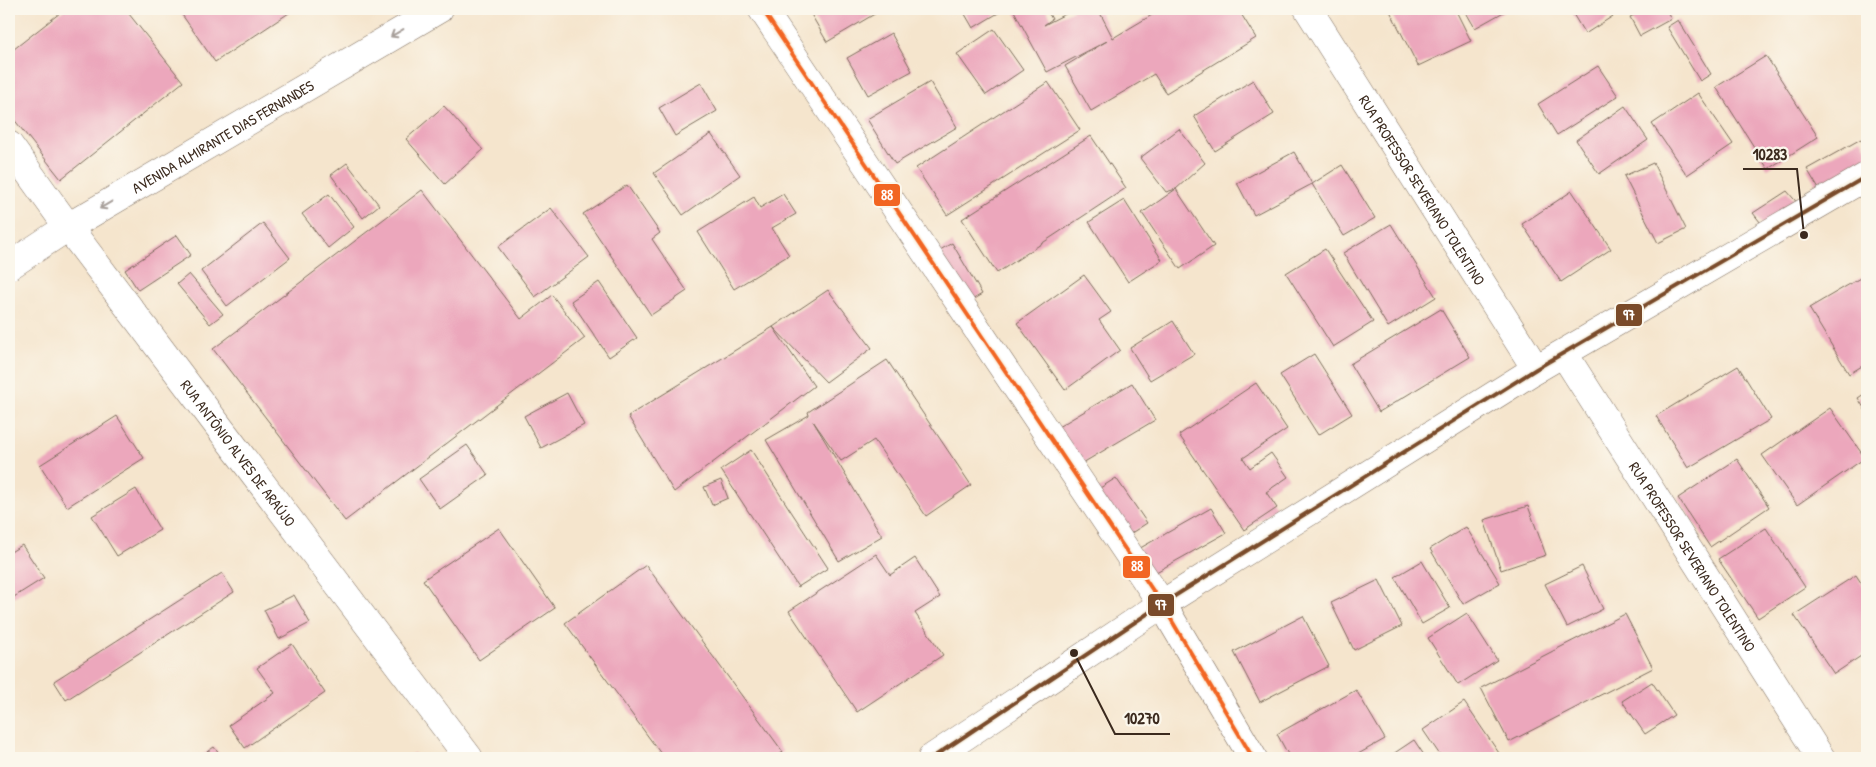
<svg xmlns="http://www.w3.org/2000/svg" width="1876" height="767" viewBox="0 0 1876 767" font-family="'Patrick Hand',sans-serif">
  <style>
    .building { fill: #eca7bc }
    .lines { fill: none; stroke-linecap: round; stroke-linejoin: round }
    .street-casing { stroke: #7c6b5b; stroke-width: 29 }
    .street { stroke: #fff; stroke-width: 28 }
    .bus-1-casing { stroke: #fbf7ec; stroke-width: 8 }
    .bus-2-casing { stroke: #fbf7ec; stroke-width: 8 }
    .bus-1 { stroke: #7a4b2a; stroke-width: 4 }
    .bus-2 { stroke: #f26522; stroke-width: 4 }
    .oneway { stroke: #a79f9a }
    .labels { text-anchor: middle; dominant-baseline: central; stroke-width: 4.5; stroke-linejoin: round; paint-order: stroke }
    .street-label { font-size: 15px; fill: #3b2a1e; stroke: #fbf7ec }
    .leader { fill: none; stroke: #3b2a1e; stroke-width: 2 }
    .callout-dot { fill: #3b2a1e; stroke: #fbf7ec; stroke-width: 2 }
    .callout-label { font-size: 16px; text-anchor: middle; font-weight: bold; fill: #3b2a1e; stroke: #fbf7ec; stroke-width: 4.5; stroke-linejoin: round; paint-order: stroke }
    .line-badge { stroke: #fbf7ec; stroke-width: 2 }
    .badge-label { font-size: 14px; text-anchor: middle; font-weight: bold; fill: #fff }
  </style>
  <rect width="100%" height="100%" fill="#fbf7ec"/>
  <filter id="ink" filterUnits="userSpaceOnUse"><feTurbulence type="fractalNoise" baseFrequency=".02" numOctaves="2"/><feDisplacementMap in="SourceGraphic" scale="10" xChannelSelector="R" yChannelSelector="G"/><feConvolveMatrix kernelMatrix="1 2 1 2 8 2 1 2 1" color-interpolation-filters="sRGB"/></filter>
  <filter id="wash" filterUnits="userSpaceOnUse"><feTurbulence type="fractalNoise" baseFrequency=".0096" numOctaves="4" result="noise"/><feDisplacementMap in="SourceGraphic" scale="20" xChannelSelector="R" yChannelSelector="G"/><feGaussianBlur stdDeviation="1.12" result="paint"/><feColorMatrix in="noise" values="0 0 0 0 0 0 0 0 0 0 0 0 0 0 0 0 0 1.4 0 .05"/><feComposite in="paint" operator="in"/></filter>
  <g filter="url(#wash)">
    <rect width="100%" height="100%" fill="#f5e5cd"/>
    <g id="blocks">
      <g class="building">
        <path d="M65,9H125L183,82L61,179L9,113V53Z"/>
        <path d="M178,9H295L215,62Z"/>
        <path d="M808,9H883L827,42Z"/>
        <path d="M962,9H1005L973,28Z"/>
        <path d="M1013,9H1046L1052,19L1044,25L1075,9H1098L1113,38L1162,9H1238L1256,38L1166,93L1154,74L1091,111L1065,66L1107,41L1047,72Z"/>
        <path d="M1389,9H1455L1471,41L1418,66Z"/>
        <path d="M1464,9H1509L1475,28Z"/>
        <path d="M1570,9H1624L1585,34Z"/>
        <path d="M1646,9H1666L1671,19L1640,36L1630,17Z"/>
        <path d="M1678,20L1711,74L1700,81L1667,27Z"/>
        <path d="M994,29L1023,70L986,95L957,54Z"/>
        <path d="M891,33L912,71L868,95L847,58Z"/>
        <path d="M1766,56L1818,137L1768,169L1716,87Z"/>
        <path d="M1598,66L1618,96L1557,135L1538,104Z"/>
        <path d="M1253,80L1274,114L1215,151L1194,116Z"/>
        <path d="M930,82L957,127L895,164L867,119Z"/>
        <path d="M1048,82L1080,130L947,215L916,168Z"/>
        <path d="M701,83L717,111L675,136L659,108Z"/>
        <path d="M1698,93L1733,144L1687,175L1652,124Z"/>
        <path d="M444,106L483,150L445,184L406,139Z"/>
        <path d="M1625,106L1648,140L1599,174L1576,140Z"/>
        <path d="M1179,129L1205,163L1176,189L1166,192L1140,158Z"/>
        <path d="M711,134L740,175L683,215L654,173Z"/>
        <path d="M1091,136L1126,188L997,273L962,219Z"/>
        <path d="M1861,139L1867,150V171L1823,196L1807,169Z"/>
        <path d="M1294,152L1312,184L1254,215L1237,183Z"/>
        <path d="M347,163L379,205L363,218L331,175Z"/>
        <path d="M1653,163L1686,229L1658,243L1624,176Z"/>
        <path d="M1342,165L1375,218L1344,236L1312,184Z"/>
        <path d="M627,185L660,233L652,239L687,291L651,315L583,214Z"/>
        <path d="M1176,189L1214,246L1180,269L1142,213Z"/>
        <path d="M422,190L521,319L552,295L585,338L345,521L213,349Z"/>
        <path d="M1572,191L1611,249L1561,282L1522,224Z"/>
        <path d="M1787,191L1800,206L1764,227L1753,213Z"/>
        <path d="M329,194L354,227L328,248L302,214Z"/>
        <path d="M783,194L796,214L772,228L789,255L734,289L698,232L754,197L760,208Z"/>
        <path d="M1124,200L1162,260L1128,282L1089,222Z"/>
        <path d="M551,208L589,257L535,297L498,247Z"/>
        <path d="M263,223L290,258L227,306L201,271Z"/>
        <path d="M1391,224L1436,297L1388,327L1343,253Z"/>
        <path d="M177,235L191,255L138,290L125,270Z"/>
        <path d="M952,243L982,294L965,304L935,253Z"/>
        <path d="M1325,249L1373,322L1333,347L1286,273Z"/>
        <path d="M189,274L223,314L210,324L177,284Z"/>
        <path d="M1867,274V363L1849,374L1809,308Z"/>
        <path d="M1084,275L1111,312L1099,320L1120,350L1065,390L1017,323Z"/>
        <path d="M599,282L637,338L609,357L571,301Z"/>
        <path d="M828,290L872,348L826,382L773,327Z"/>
        <path d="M1441,309L1470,357L1379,412L1350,364Z"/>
        <path d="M1173,321L1194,354L1150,380L1130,348Z"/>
        <path d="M773,327L814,386L674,492L628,416Z"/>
        <path d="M1314,354L1352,414L1318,435L1280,375Z"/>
        <path d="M887,360L971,485L926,516L874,440L841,461L813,421L882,536L839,561L766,440L809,415L808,412Z"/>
        <path d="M1738,366L1771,419L1688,468L1656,416Z"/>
        <path d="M1132,383L1155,420L1076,467L1053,430Z"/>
        <path d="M1256,383L1287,429L1243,458L1250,468L1271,453L1288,477L1266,492L1277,508L1244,530L1179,435Z"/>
        <path d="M1867,392V413L1858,398Z"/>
        <path d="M567,393L584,425L541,448L524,416Z"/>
        <path d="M1830,408L1865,458L1797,505L1762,455Z"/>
        <path d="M117,416L144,458L67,507L40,465Z"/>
        <path d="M467,445L488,475L440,509L419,479Z"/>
        <path d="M751,450L828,568L798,587L721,470Z"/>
        <path d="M1737,459L1769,507L1710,547L1678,498Z"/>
        <path d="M1116,478L1147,523L1122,539L1092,493Z"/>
        <path d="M721,480L728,498L712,505L704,487Z"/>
        <path d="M136,489L160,530L117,556L92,516Z"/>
        <path d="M1528,506L1546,555L1501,570L1484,520Z"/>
        <path d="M1211,508L1226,533L1149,576L1135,551Z"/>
        <path d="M1466,527L1500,583L1463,604L1430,549Z"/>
        <path d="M499,528L555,608L479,660L423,580Z"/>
        <path d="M1766,528L1805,587L1758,618L1718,559Z"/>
        <path d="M22,545L44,578L9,600V553Z"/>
        <path d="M876,554L890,575L915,558L940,597L915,613L943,655L857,712L789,611Z"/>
        <path d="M1422,561L1450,608L1422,624L1395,577Z"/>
        <path d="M646,565L783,752L775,758H664L565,623Z"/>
        <path d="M1582,566L1603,609L1567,627L1545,584Z"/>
        <path d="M222,573L234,592L66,700L54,681Z"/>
        <path d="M1856,575L1867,592V652L1834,674L1794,615Z"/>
        <path d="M1379,580L1402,626L1354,650L1331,603Z"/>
        <path d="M294,595L310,623L279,639L264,610Z"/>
        <path d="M1467,613L1497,660L1458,685L1428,638Z"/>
        <path d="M1625,614L1653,668L1509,742L1481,688Z"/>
        <path d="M1303,616L1329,666L1260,702L1234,652Z"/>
        <path d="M292,644L325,693L245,748L229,725L275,693L257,668Z"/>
        <path d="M1652,682L1674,715L1645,734L1622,701Z"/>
        <path d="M1356,690L1385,739L1351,758H1290L1277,734Z"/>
        <path d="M1464,702L1501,756L1497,758H1442L1423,730Z"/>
        <path d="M1414,740L1426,758H1387Z"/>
        <path d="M214,747L222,758H198Z"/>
        <path d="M414,753L417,758H403Z"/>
      </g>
    </g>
  </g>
  <g filter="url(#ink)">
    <use href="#blocks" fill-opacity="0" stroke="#7c6b5b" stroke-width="1"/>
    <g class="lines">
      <g class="street-casing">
        <g id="street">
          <path d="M762,9L1162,604L1253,758"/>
          <path id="s1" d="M1308,9L1536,369"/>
          <path id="s2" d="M9,145L68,227L469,758"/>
          <path id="s3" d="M9,266L68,227L439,9"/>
          <path id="s4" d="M1564,354L1821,758"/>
          <path d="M932,758L1162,604L1536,369L1867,176"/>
        </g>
      </g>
      <use href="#street" class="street"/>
      <g class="bus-1-casing">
        <path id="bus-1" d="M932,758L1162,604L1536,369L1867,176"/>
      </g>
      <g class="bus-2-casing">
        <path id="bus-2" d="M762,9L1162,604L1253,758"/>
      </g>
      <use href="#bus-1" class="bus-1"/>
      <use href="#bus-2" class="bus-2"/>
    </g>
    <defs><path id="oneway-shaft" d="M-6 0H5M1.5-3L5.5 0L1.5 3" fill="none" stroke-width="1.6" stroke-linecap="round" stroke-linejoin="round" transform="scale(1.25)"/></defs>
    <g class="oneway">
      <use href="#oneway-shaft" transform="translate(397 33) rotate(149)"/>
      <use href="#oneway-shaft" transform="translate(106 205) rotate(149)"/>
    </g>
  </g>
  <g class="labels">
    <g class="street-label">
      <text stroke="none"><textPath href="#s3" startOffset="250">AVENIDA ALMIRANTE DIAS FERNANDES</textPath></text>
      <text stroke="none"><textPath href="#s1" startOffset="214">RUA PROFESSOR SEVERIANO TOLENTINO</textPath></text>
      <text stroke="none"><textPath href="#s2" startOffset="384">RUA ANTÔNIO ALVES DE ARAÚJO</textPath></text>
      <text stroke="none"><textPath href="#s4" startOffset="240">RUA PROFESSOR SEVERIANO TOLENTINO</textPath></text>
    </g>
  </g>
  <path class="leader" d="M1804 235L1797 169H1743M1074 653L1115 734H1170"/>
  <g class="callout-dot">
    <circle cx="1804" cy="235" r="5"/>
    <circle cx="1074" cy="653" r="5"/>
  </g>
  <g class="callout-label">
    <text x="1770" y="160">10283</text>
    <text x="1142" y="724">10270</text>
  </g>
  <g class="line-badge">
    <rect x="873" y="183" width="28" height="24" rx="5" fill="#f26522"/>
    <rect x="1615" y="303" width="28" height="24" rx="5" fill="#7a4b2a"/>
    <rect x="1122" y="555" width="29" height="24" rx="5" fill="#f26522"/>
    <rect x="1147" y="593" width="28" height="24" rx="5" fill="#7a4b2a"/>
  </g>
  <g class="badge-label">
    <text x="887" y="200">88</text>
    <text x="1629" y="320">97</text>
    <text x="1137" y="571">88</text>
    <text x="1161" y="610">97</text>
  </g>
  <rect width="1876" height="767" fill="none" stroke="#fbf7ec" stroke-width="30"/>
</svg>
